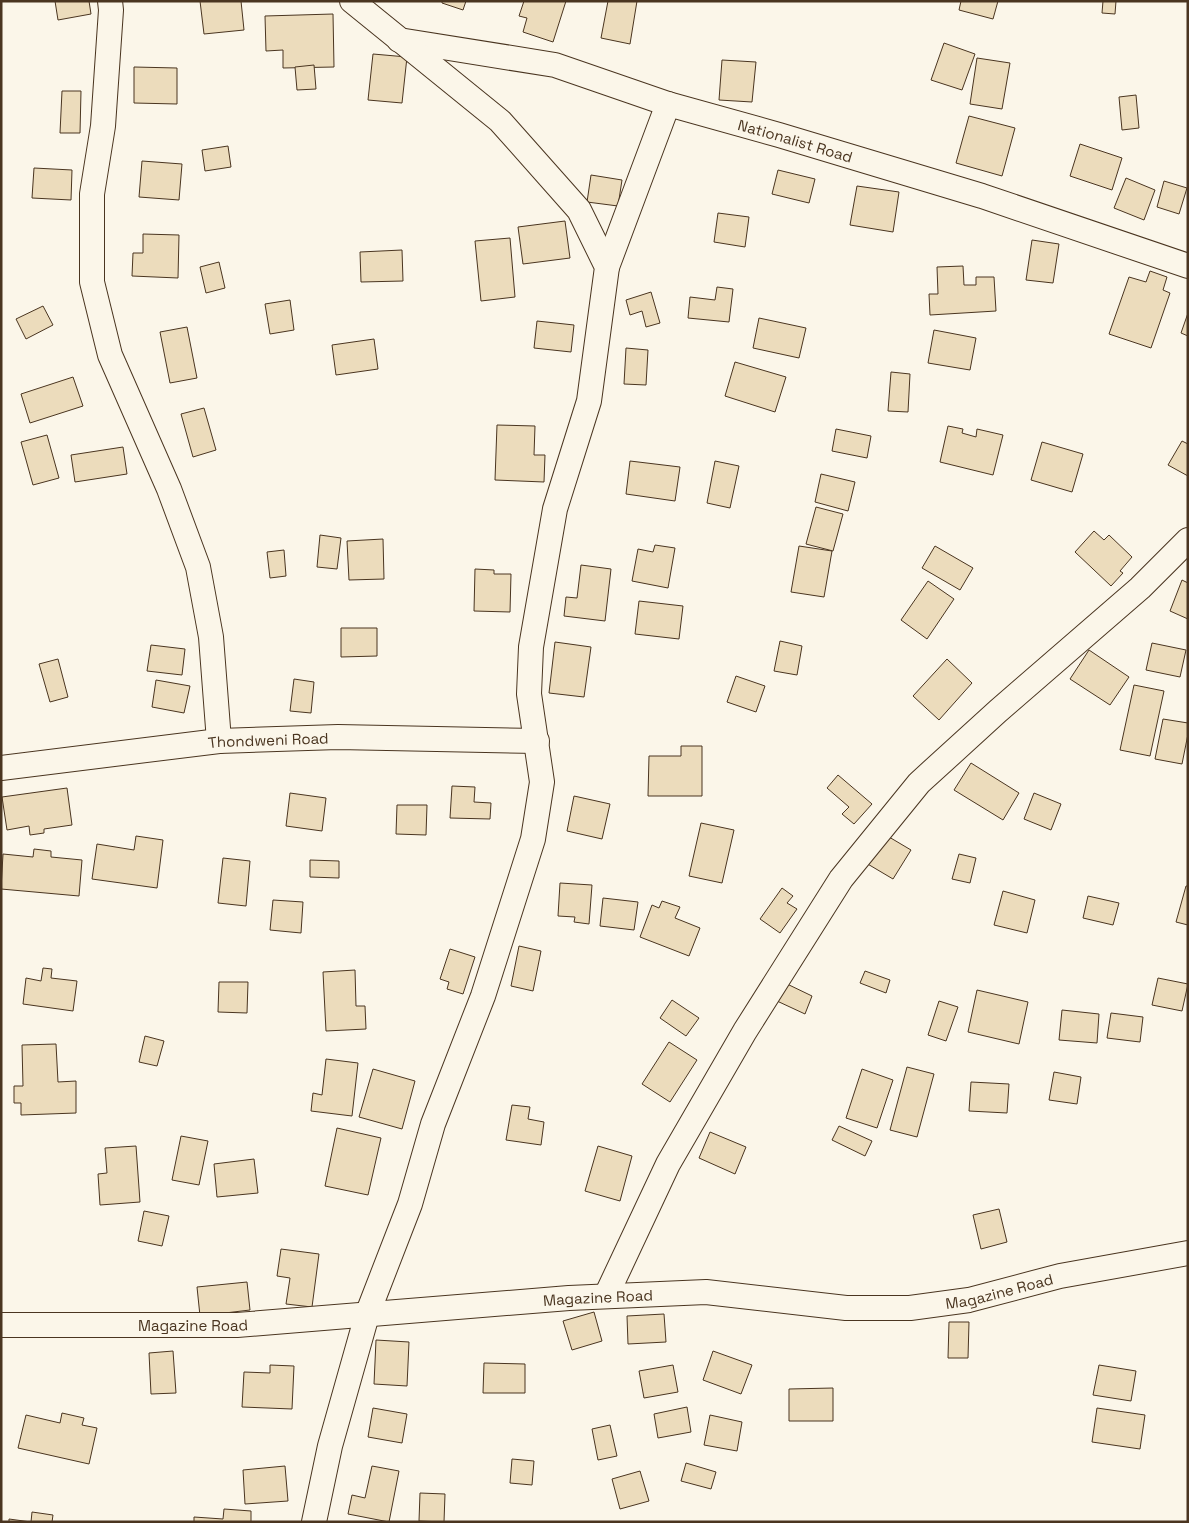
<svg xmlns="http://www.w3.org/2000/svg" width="1189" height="1523" viewBox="0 0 1189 1523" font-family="'Space Grotesk',sans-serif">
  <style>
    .building { fill: #ecdcbc; stroke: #4a3520 }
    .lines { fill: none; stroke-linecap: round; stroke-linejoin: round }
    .street-casing { stroke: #4a3520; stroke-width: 26 }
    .street { stroke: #fbf6e9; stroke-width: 24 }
    .labels { text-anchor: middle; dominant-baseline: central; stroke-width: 4; stroke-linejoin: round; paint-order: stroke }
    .street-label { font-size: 15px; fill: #4a3520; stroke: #fbf6e9 }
  </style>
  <rect width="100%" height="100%" fill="#fbf6e9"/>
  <g class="building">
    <path d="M55,1H89L91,14L58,20Z"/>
    <path d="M200,1H241L244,30L204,34Z"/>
    <path d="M442,1H466L463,10L442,3Z"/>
    <path d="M524,1H566L553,42L523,32L527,18L519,16Z"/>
    <path d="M608,1H637L630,44L601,38Z"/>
    <path d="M961,1H998L993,19L959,10Z"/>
    <path d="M1103,1H1116L1115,14L1102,13Z"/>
    <path d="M333,14L334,67L283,68V50L266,51L265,16Z"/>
    <path d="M944,43L975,54L962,90L931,80Z"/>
    <path d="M373,54L407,57L402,103L368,100Z"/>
    <path d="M977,58L1010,63L1002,109L970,104Z"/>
    <path d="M722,60L756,62L752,102L719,100Z"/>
    <path d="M314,65L316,89L297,90L295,67Z"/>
    <path d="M134,67L177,68V104L134,103Z"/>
    <path d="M62,91H81L80,133H60Z"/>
    <path d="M1136,95L1139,128L1122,130L1119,97Z"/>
    <path d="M969,116L1015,128L1002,176L956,163Z"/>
    <path d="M1080,144L1122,158L1112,190L1070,176Z"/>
    <path d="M228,146L231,167L205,171L202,150Z"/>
    <path d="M142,161L182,164L179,200L139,197Z"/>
    <path d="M34,168L72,170L71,200L32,198Z"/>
    <path d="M778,170L815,179L809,203L772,194Z"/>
    <path d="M591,175L622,180L618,206L587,202Z"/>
    <path d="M1126,178L1155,190L1144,220L1114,208Z"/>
    <path d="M1164,181L1187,188L1179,214L1157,207Z"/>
    <path d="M857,186L899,192L893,232L850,225Z"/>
    <path d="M718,213L749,217L745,247L714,242Z"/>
    <path d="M565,221L570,258L523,264L518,227Z"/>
    <path d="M143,234L179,235L178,278L132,276L133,253H143Z"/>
    <path d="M510,238L515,297L481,301L475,241Z"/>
    <path d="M1032,240L1059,244L1053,283L1026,280Z"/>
    <path d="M402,250L403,281L361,282L360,252Z"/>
    <path d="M219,262L225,288L206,293L200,267Z"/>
    <path d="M963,266L964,285H976V277H994L996,311L930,315L929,294H938L937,267Z"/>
    <path d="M1150,271L1167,277L1163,290L1170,293L1151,348L1109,334L1129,277L1146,282Z"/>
    <path d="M717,287L733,289L729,322L688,318L690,297L715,300Z"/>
    <path d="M651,292L660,323L646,327L642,311L630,315L626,300Z"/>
    <path d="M290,300L294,330L270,334L265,304Z"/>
    <path d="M43,306L53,325L26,339L16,319Z"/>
    <path d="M1188,313V336L1181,333Z"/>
    <path d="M759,318L806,328L799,358L753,348Z"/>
    <path d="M537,321L574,325L571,352L534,348Z"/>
    <path d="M187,327L197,378L170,383L160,332Z"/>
    <path d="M934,330L976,338L970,370L928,363Z"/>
    <path d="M374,339L378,369L336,375L332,345Z"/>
    <path d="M626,348L648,350L646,385L624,384Z"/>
    <path d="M735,362L786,377L775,412L725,396Z"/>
    <path d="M891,372L910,374L908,412L888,411Z"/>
    <path d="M73,377L83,406L30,423L21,394Z"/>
    <path d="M204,408L216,450L193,457L181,414Z"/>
    <path d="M497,425L535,426L534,455H545L544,482L495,480Z"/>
    <path d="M948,426L963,429L962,433L976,437L977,429L1003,435L993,475L940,462Z"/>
    <path d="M836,429L871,436L867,458L832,451Z"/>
    <path d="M47,435L59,478L33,485L21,442Z"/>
    <path d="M1182,441L1188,444V476L1168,465Z"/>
    <path d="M1042,442L1083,454L1072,492L1031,480Z"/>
    <path d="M123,447L127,474L75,482L71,455Z"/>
    <path d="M630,461L680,467L675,501L626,494Z"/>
    <path d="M715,461L739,466L730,508L707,503Z"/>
    <path d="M821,474L855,482L848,511L815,502Z"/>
    <path d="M816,507L843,514L833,551L806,544Z"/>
    <path d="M1094,531L1104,540L1109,535L1132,557L1120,571L1123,573L1111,586L1075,552Z"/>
    <path d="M320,535L341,538L337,569L317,567Z"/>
    <path d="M383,539L384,579L349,580L347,541Z"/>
    <path d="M655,545L675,548L668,588L632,581L638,549L653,552Z"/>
    <path d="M799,546L832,551L824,597L791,592Z"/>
    <path d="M935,546L973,568L960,590L922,568Z"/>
    <path d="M284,550L286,576L270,578L267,552Z"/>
    <path d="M581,565L611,569L605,621L564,616L566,597L577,598Z"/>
    <path d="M475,569L494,570V574H511L510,612L474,611Z"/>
    <path d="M1182,580L1188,583V619L1170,611Z"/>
    <path d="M928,581L954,599L927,639L901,620Z"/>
    <path d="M639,601L683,606L679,639L635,634Z"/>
    <path d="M341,628H377V656L341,657Z"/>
    <path d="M780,641L802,646L797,675L774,671Z"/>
    <path d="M555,642L591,647L584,697L549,693Z"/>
    <path d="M1152,643L1186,650L1180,677L1146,670Z"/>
    <path d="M151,645L185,649L182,675L147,671Z"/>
    <path d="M1089,650L1129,677L1110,705L1070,679Z"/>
    <path d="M58,659L68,697L50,702L39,664Z"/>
    <path d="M947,659L972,683L939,720L913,696Z"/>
    <path d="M736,676L765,686L756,712L727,702Z"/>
    <path d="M294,679L314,682L311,713L290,711Z"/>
    <path d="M156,680L190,686L184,713L152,707Z"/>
    <path d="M1134,685L1164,691L1150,756L1120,750Z"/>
    <path d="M1163,719L1188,723V734L1182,764L1155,759Z"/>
    <path d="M681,746H702V796H648L649,756H681Z"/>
    <path d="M971,763L1019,793L1003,820L954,790Z"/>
    <path d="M838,775L872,804L854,824L842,814L849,807L827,788Z"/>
    <path d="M452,786L475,787L474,802L491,803L490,819L450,818Z"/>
    <path d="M67,788L72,825L44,829V833L30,835L29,826L7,830L2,797Z"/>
    <path d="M290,793L326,798L322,831L286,826Z"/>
    <path d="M1034,793L1061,804L1051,830L1024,819Z"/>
    <path d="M574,796L610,804L602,839L567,831Z"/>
    <path d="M397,805H427L426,835L396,834Z"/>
    <path d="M701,823L734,830L722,883L689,876Z"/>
    <path d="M884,834L911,850L893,879L866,863Z"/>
    <path d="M136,836L163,840L157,888L92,879L97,844L134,850Z"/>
    <path d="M34,849L51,851V857L82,860L79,896L1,889L3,854L33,857Z"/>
    <path d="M959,854L976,858L970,883L952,879Z"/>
    <path d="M223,858L250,861L246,906L218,903Z"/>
    <path d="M310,860L339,861V878L310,877Z"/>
    <path d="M560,883L592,885L589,924L574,922L575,917L558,916Z"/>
    <path d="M1186,886H1188V925L1176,922Z"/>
    <path d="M782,888L793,896L787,903L797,909L780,933L760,919Z"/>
    <path d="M1003,891L1035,900L1027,933L994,925Z"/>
    <path d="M1088,896L1119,903L1113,925L1083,918Z"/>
    <path d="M603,898L638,902L634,930L600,926Z"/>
    <path d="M273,900L303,902L301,933L270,930Z"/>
    <path d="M662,901L680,907L675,918L700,928L689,956L640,937L652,905L659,908Z"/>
    <path d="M519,946L541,951L533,991L511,986Z"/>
    <path d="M450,949L475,957L463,994L447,989L449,982L440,979Z"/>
    <path d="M43,968L52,969L51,978L77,981L73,1011L23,1004L26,978L41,981Z"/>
    <path d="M355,970L356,1006H365L366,1029L326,1031L323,972Z"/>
    <path d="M865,971L890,980L886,993L860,983Z"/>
    <path d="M1158,978L1188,984L1182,1011L1152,1005Z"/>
    <path d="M219,982H248L247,1013L218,1012Z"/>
    <path d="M785,983L812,996L805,1014L777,1001Z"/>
    <path d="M977,990L1028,1002L1019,1044L968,1032Z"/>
    <path d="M672,1000L699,1018L686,1036L660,1018Z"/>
    <path d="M939,1001L958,1007L946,1041L928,1035Z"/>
    <path d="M1062,1010L1099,1014L1097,1043L1059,1040Z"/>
    <path d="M1111,1013L1143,1017L1140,1042L1107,1038Z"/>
    <path d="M145,1036L164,1041L157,1066L139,1062Z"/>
    <path d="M669,1042L697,1060L670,1102L642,1084Z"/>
    <path d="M56,1044L58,1082L76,1081V1113L21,1115V1103H14V1086H23L22,1045Z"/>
    <path d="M326,1059L358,1063L352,1116L311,1111L313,1093L322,1095Z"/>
    <path d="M907,1067L934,1074L917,1137L890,1130Z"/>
    <path d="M373,1069L415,1081L402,1129L359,1117Z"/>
    <path d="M862,1069L893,1080L877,1128L846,1118Z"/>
    <path d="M1054,1072L1081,1077L1077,1104L1049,1100Z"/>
    <path d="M971,1082L1009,1084L1007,1113L969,1111Z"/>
    <path d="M512,1105L530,1107L528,1119L544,1122L541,1145L506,1140Z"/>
    <path d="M839,1126L872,1141L865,1156L832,1140Z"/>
    <path d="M337,1128L381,1138L368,1195L325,1186Z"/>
    <path d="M710,1132L746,1147L735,1174L699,1158Z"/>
    <path d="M181,1136L208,1141L199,1185L172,1180Z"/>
    <path d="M136,1146L140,1202L100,1205L98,1174L107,1173L105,1148Z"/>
    <path d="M598,1146L632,1156L620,1201L585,1191Z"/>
    <path d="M254,1159L258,1193L217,1197L214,1164Z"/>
    <path d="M999,1209L1007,1242L981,1249L973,1215Z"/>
    <path d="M144,1211L169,1216L162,1246L138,1241Z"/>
    <path d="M281,1249L319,1254L312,1307L286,1304L290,1278L277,1276Z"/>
    <path d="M247,1282L250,1310L200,1316L197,1287Z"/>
    <path d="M594,1312L602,1341L572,1350L563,1321Z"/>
    <path d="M664,1314L666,1342L628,1344L627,1316Z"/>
    <path d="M949,1322H969L968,1358H948Z"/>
    <path d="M376,1340L409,1342L407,1386L374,1384Z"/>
    <path d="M173,1351L176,1393L151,1394L149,1353Z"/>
    <path d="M713,1351L752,1365L741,1394L703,1380Z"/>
    <path d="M484,1363L525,1364V1393H483Z"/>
    <path d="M270,1365L294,1366L292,1409L242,1407L244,1372L270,1373Z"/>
    <path d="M673,1365L678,1392L644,1398L639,1371Z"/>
    <path d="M1099,1365L1136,1371L1131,1401L1093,1395Z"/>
    <path d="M833,1388V1421H789V1389Z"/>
    <path d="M687,1407L691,1432L658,1438L654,1414Z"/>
    <path d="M373,1408L407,1414L402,1443L368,1437Z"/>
    <path d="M1097,1408L1145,1415L1140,1449L1092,1442Z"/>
    <path d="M62,1413L84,1418L82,1425L97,1428L89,1464L18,1448L26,1415L60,1423Z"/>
    <path d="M710,1415L742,1422L737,1451L704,1445Z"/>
    <path d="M610,1425L617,1456L598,1460L592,1429Z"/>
    <path d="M512,1459L534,1461L532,1485L510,1483Z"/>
    <path d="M686,1463L716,1472L711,1489L681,1481Z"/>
    <path d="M285,1466L288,1501L245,1504L243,1470Z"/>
    <path d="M372,1466L399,1471L389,1522L348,1514L352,1495L365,1498Z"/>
    <path d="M640,1471L649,1501L620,1509L612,1479Z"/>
    <path d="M420,1493L445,1494L444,1522L419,1521Z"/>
    <path d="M224,1509L251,1511V1522H194V1517L223,1519Z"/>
    <path d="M32,1512L53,1515L52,1522H9V1519L31,1522Z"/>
  </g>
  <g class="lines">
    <g class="street-casing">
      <g id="street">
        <path d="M110,1L111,10L103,126L92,194V282L110,355L169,489L198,567L211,637L219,741"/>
        <path id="s1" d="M399,40L555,65L668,104L779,135L982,196L1188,266"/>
        <path d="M607,267L668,104"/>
        <path id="s2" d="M1,768L219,741L338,737L537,741"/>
        <path d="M606,1296L668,1164L745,1031L841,879L919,783L998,711L1140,588L1188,540"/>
        <path id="s3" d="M1,1325H237L569,1298L706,1292L846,1308H910L969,1300L1060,1276L1188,1253"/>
        <path d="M314,1522L330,1446L367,1315L410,1204L433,1124L483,996L533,839L542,782L529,694L531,647L555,509L589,401L607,267L579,210L500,121L352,1"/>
      </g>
    </g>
    <use href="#street" class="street"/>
  </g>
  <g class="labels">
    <g class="street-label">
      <text stroke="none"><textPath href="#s1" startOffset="410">Nationalist Road</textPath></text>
      <text stroke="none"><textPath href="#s2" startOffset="269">Thondweni Road</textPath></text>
      <text stroke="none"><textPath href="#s3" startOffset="1002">Magazine Road</textPath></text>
      <text stroke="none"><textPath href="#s3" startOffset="598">Magazine Road</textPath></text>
      <text stroke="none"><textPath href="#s3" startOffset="192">Magazine Road</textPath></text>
    </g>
  </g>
  <rect width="1189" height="1523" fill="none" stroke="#4a3520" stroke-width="5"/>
</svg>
